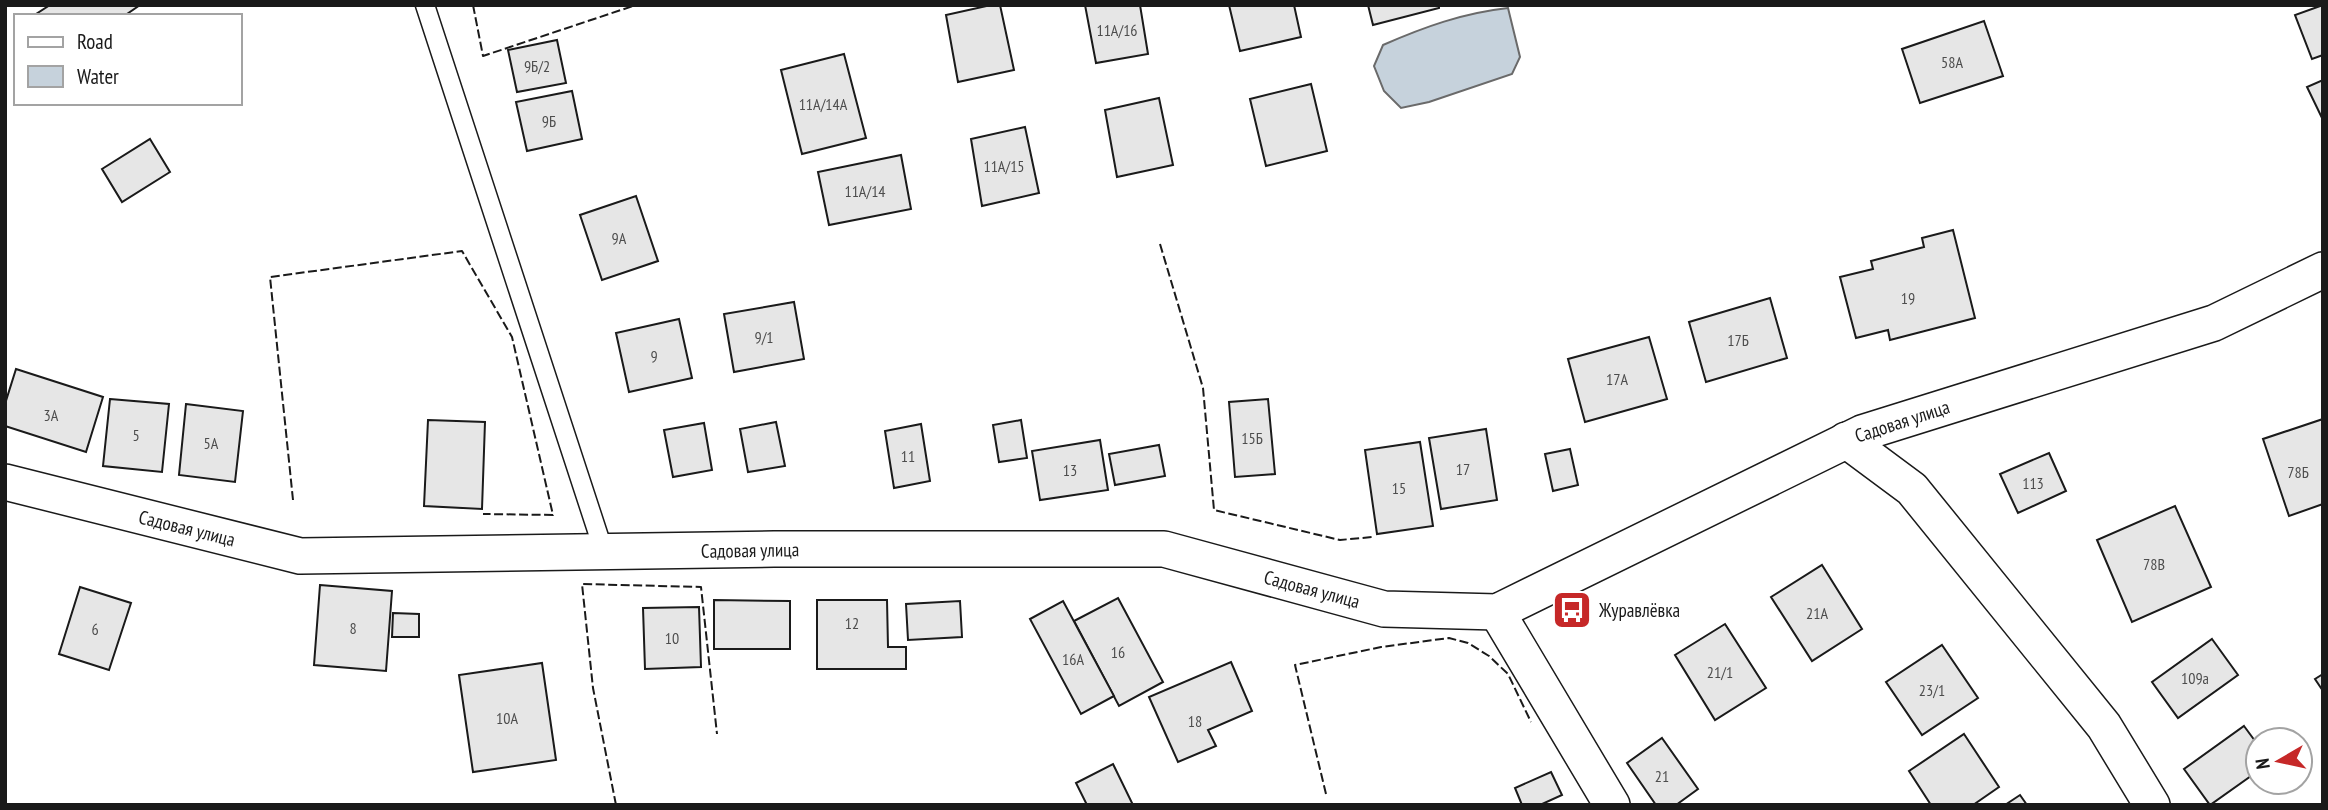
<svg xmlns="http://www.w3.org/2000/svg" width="2328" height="810" viewBox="0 0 2328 810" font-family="'PT Sans Narrow',sans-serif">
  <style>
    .water { fill: #c6d2dc; stroke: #6a6a6a; stroke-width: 2 }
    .building { fill: #e6e6e6; stroke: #1a1a1a; stroke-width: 2 }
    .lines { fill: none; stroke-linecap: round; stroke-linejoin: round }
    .lane-casing { stroke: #1a1a1a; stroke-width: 21 }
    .street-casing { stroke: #1a1a1a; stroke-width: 38 }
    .lane { stroke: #fff; stroke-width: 18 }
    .street { stroke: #fff; stroke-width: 35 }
    .fence { stroke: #1a1a1a; stroke-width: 2; stroke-dasharray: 9 3.5; stroke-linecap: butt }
    .labels { text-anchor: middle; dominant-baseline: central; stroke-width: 5; stroke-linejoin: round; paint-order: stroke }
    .number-label { font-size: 16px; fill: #4d4d4d }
    .street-label { font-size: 19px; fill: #1a1a1a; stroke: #fff }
    .poi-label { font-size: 19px; fill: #1a1a1a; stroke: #fff; text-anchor: start }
  </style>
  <rect width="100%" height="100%" fill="#fff"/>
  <path class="water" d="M1508,8L1520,57L1512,74L1429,102L1401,108L1384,91L1374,66L1383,45C1424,27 1463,13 1508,8Z"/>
  <g class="building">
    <path d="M50,5H140L124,16H33Z"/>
    <path d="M991,5H1000L1014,70L958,82L946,15Z"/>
    <path d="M1085,5H1140L1148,54L1096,63Z"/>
    <path d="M1229,5H1294L1301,37L1240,51Z"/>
    <path d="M1368,5H1439V8L1373,25Z"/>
    <path d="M2323,5V55L2312,59L2295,15Z"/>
    <path d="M1984,21L2003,76L1920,103L1902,49Z"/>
    <path d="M557,40L566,83L517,92L508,50Z"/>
    <path d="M844,54L866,138L802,154L781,70Z"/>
    <path d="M2323,80V120L2307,87Z"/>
    <path d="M1311,84L1327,151L1266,166L1250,99Z"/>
    <path d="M572,91L582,139L527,151L516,102Z"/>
    <path d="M1159,98L1173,165L1117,177L1105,110Z"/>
    <path d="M1025,127L1039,193L982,206L971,139Z"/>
    <path d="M150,139L170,172L122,202L102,169Z"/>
    <path d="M901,155L911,209L829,225L818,172Z"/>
    <path d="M636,196L658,261L602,280L580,215Z"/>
    <path d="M1953,230L1975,318L1890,340L1888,330L1856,338L1840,277L1873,269L1871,261L1924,247L1922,238Z"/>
    <path d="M1770,298L1787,358L1706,382L1689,322Z"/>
    <path d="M794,302L804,359L734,372L724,314Z"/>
    <path d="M679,319L692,378L629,392L616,333Z"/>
    <path d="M1649,337L1667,399L1585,422L1568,359Z"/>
    <path d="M16,369L103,397L86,452L5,426V404Z"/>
    <path d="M110,399L169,404L162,472L103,466Z"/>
    <path d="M1268,399L1275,474L1235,477L1229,402Z"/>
    <path d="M186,404L243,411L235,482L179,475Z"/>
    <path d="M2323,419V504L2289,516L2263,439Z"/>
    <path d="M428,420L485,422L482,509L424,506Z"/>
    <path d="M1021,420L1027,458L999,462L993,425Z"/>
    <path d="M776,422L785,466L748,472L740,429Z"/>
    <path d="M704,423L712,470L673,477L664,430Z"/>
    <path d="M921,424L930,481L894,488L885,431Z"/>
    <path d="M1486,429L1497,500L1441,509L1429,438Z"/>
    <path d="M1100,440L1108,490L1040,500L1032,451Z"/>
    <path d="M1420,442L1433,526L1377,534L1365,450Z"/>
    <path d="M1159,445L1165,476L1115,485L1109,454Z"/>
    <path d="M1570,449L1578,485L1553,491L1545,454Z"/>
    <path d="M2049,453L2066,491L2018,513L2000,474Z"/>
    <path d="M2175,506L2211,587L2132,622L2097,540Z"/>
    <path d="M1822,565L1862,629L1812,661L1771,597Z"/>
    <path d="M320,585L392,591L386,671L314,665Z"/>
    <path d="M80,587L131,603L109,670L59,654Z"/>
    <path d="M1118,598L1163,682L1119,706L1074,621Z"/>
    <path d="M714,600L790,601V649H714Z"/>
    <path d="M817,600H887L888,647H906V669H817Z"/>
    <path d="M960,601L962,637L908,640L906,604Z"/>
    <path d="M1063,601L1114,696L1081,714L1030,619Z"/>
    <path d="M699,607L701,667L645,669L643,608Z"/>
    <path d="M393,613L419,614V637H392Z"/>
    <path d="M1725,624L1766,688L1715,720L1675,655Z"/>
    <path d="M2212,639L2238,675L2178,718L2152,682Z"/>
    <path d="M1942,645L1978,698L1922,735L1886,682Z"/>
    <path d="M1231,662L1252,711L1208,730L1216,746L1178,762L1149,697Z"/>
    <path d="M542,663L556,760L473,772L459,675Z"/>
    <path d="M2323,674V691L2315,679Z"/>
    <path d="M2244,726L2258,745V771L2210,805L2184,769Z"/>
    <path d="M1964,734L1999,787L1973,805H1931L1909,771Z"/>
    <path d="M1662,738L1698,789L1676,805H1656L1627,763Z"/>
    <path d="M1113,764L1133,805H1087L1076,783Z"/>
    <path d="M1551,772L1562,795L1540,805H1522L1515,788Z"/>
    <path d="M2020,795L2027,805H2005Z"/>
  </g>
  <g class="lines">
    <g class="lane-casing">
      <path id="lane" d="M425,5L604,552"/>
    </g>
    <g class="street-casing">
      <g id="street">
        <path d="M1846,440L1912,489L2104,726L2152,805"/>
        <path d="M5,482L300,556L774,549H1164L1384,609L1497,612L1862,433L2214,323L2323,270"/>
        <path d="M1497,612L1612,805"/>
      </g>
    </g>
    <use href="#lane" class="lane"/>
    <use href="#street" class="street"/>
    <g class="fence">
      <path d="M473,5L483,56L636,5"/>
      <path d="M1160,244L1203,388L1214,510L1340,540L1372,537"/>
      <path d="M293,500L270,277L462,251L512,337L553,515L483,514"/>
      <path d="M1326,794L1295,665L1381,647L1449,638L1468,643L1489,656L1508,674L1531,722"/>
      <path d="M616,805L593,688L582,584L701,587L717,734"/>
    </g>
  </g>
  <defs>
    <g id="bus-square" transform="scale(2.0125)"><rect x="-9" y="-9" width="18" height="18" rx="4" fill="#c62828" stroke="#fff"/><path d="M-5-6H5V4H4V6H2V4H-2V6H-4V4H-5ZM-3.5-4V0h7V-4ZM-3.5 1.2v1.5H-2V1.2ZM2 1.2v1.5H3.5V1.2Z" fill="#fff"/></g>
  </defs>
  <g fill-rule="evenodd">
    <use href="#bus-square" x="1572" y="610"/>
  </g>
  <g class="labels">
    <g class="number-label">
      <text x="1117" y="30">11А/16</text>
      <text x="1952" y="62">58А</text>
      <text x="537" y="66">9Б/2</text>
      <text x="823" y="104">11А/14А</text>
      <text x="549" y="121">9Б</text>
      <text x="1004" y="166">11А/15</text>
      <text x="865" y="191">11А/14</text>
      <text x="619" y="238">9А</text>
      <text x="1908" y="298">19</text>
      <text x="764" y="337">9/1</text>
      <text x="1738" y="340">17Б</text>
      <text x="654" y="356">9</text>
      <text x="1617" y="379">17А</text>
      <text x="51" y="415">3А</text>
      <text x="136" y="435">5</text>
      <text x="1252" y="438">15Б</text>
      <text x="211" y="443">5А</text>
      <text x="908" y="456">11</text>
      <text x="1463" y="469">17</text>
      <text x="1070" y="470">13</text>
      <text x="2298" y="472">78Б</text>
      <text x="2033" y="483">113</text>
      <text x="1399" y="488">15</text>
      <text x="2154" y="564">78В</text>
      <text x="1817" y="613">21А</text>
      <text x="852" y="623">12</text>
      <text x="353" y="628">8</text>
      <text x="95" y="629">6</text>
      <text x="672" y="638">10</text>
      <text x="1118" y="652">16</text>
      <text x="1073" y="659">16А</text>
      <text x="1720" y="672">21/1</text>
      <text x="2195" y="678">109а</text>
      <text x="1932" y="690">23/1</text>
      <text x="507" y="718">10А</text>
      <text x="1195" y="721">18</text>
      <text x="1662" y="776">21</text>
    </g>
    <g class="street-label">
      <text transform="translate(1902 421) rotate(-18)">Садовая улица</text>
      <text transform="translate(187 528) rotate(14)">Садовая улица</text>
      <text transform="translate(750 550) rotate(-1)">Садовая улица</text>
      <text transform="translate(1312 589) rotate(15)">Садовая улица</text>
    </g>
    <g class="poi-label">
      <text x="1599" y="610">Журавлёвка</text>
    </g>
  </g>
  <rect width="2328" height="810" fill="none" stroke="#1a1a1a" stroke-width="14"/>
  <rect x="14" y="14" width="228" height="91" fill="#ffffff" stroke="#a3a3a3" stroke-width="2"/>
  <rect x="28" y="37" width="35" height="10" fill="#ffffff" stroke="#a3a3a3" stroke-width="2"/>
  <text x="77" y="49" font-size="21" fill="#1a1a1a">Road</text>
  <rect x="28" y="66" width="35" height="21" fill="#c6d2dc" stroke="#a3a3a3" stroke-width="2"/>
  <text x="77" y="84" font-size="21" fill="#1a1a1a">Water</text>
  <g transform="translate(2279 761) rotate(261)"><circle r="33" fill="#ffffff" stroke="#a3a3a3" stroke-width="2"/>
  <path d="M0-5L12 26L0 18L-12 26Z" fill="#c62828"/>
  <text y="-10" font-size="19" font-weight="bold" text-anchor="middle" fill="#1a1a1a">N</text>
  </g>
</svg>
